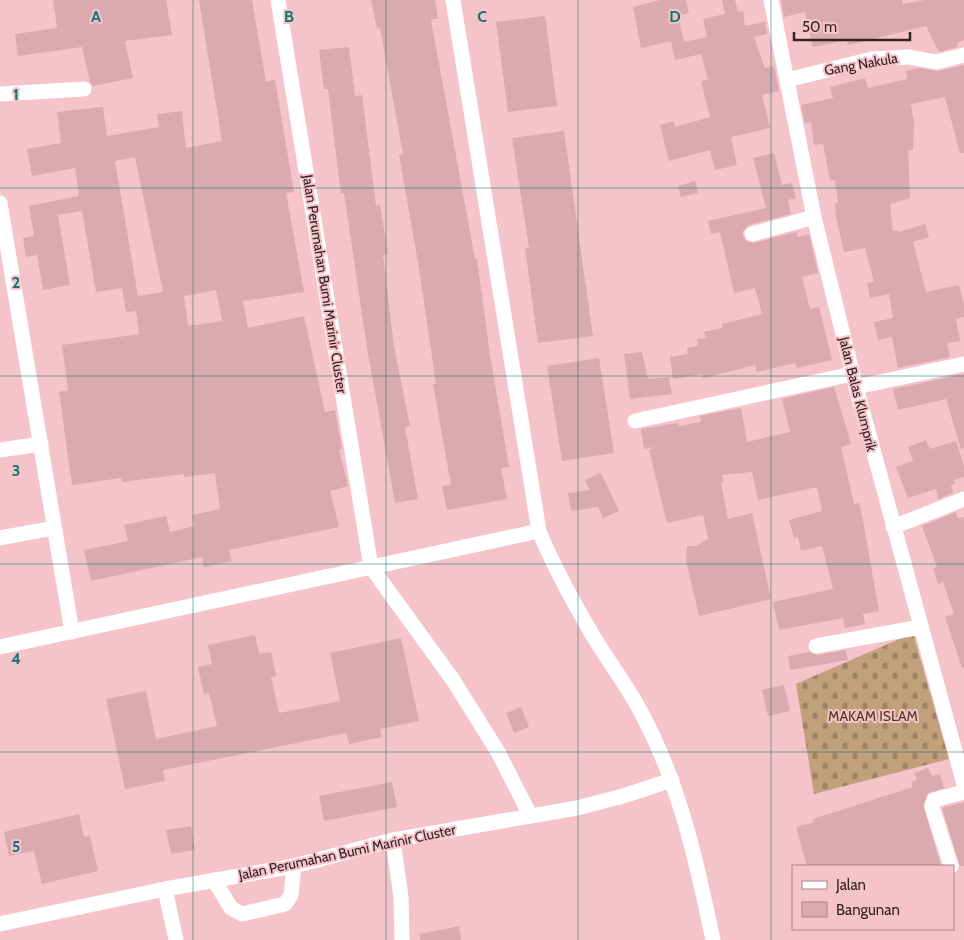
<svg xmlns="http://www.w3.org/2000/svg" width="964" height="940" viewBox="0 0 964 940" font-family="Cabin,sans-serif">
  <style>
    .cemetery { fill: url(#cemetery-stones) }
    .building { fill: #dbaab1; fill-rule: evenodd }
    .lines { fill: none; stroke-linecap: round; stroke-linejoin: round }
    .minor { stroke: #fff; stroke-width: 15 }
    .grid { fill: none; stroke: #0f766e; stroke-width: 1; stroke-opacity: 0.55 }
    .labels { text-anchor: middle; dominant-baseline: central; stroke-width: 4; stroke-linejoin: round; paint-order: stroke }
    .street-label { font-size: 14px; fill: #342224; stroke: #f5c3ca }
    .park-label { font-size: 14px; fill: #4f371a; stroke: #f5c3ca }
    .grid-label { font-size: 16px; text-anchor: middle; font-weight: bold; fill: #0f766e; stroke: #f5c3ca; stroke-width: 4; stroke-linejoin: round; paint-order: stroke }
  </style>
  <defs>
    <pattern id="cemetery-stones" width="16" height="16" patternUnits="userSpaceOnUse" patternTransform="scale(1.25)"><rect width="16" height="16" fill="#c1a07b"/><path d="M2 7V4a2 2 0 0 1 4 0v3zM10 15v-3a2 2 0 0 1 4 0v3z" fill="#9e8265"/></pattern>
  </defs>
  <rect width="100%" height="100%" fill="#f5c3ca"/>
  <path class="cemetery" d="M913,633L949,759L814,794L796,684Z"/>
  <g class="building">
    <path d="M53,0H166L172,35L125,41L133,78L93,86L90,82L82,47L18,56L15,34L57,28Z"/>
    <path d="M199,0H252L266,82L275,80L294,192L286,193L304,292L243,301L248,328L304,316L325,412L335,410L342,449H339L348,486L330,491L339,527L229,550L232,561L204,567L202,557L91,581L84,550L128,541L124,525L166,516L170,532L195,526L192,515L220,509L215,473L184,477V474L122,482L121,478L72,485L59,392L68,390L62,345L139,334L136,311L126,312L122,288L96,292L82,211L58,215L70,285L43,290L37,255L26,257L23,238L34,236L29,206L79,196L75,168L32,176L27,149L61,143L57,112L103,107L107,136L159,127L157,114L182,111L186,148L222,141ZM135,157L163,292L138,296L115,161ZM216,290L222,321L188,326L184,296Z"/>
    <path d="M371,0H435L438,18L431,20L475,259H477L490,355L509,467L501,468L507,499L447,510L442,486L451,485L433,384H436L419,268L399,155L403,154L380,28L377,29Z"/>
    <path d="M660,0H686L689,13L678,16L684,42L707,37L703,19L725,14L722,0H735L738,12L743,11L745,26L765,22L767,34L754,37L765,68L774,66L779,91L762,95L770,128L731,137L737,165L715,170L710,150L669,161L660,125L674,121L675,127L710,117L701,81L708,79L701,54L675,60L671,41L641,48L633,7Z"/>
    <path d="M781,0H902L903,4L925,0H964V40L957,43L958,47L939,52L926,26L848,45L847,40L813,47L805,12L784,17Z"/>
    <path d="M545,16L557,106L508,112L496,22Z"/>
    <path d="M349,47L355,96L362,95L376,206L380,205L388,254L383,255L394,346L410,426L405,427L418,499L395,503L367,348L344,193L341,194L328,89H324L319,50Z"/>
    <path d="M964,65V153H960L945,97L911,104L914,123L913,150H908L910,198L890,204L893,231L897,230L898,232L925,224L929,237L913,242L926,292L959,285L964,304V317L956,319L960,341L947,343L950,357L898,368L892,337L878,340L874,322L893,318L889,294L870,298L867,283L874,282L865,248L844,252L836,217L835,203H838L835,180H830L823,144L814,145L811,122L805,123L801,105L833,98L830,87L865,78L868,88L907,79L906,71L918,68L938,71Z"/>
    <path d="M564,131L593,336L538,343L525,248H529L512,138Z"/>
    <path d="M774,153L782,185L792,183L796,198L788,200L791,214L749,225L743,231V236L746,241L754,243L796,232L798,237L809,234L818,273L802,277L810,309L819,307L832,360L797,368L795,363L757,372L755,365L703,378L702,374L673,379L670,357L688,354L687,348L698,346L697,339L706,338L704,332L722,328V324L762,314L755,288L734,293L720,232L711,234L708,221L766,208L753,158Z"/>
    <path d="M695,181L698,193L681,197L678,186Z"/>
    <path d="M642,352L648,379L669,377L672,394L630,399L624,354Z"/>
    <path d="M599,358L614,453L562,461L547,366Z"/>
    <path d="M964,374V448L961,449L946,399L898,410L893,389Z"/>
    <path d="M834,387L851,444L841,447L854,504L859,503L862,515L879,611L863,614L865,624L845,628L843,618L779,630L773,602L833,589L822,546L801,551L798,537L794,538L789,520L822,511L817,487L758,500L752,472L722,475L724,482L721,483L728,519L752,513L771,599L699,616L686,561L687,546H696L708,539L703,515L667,523L649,450L655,447L644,449L641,429L678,423L679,426L701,422L700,416L741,408L747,442L790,432L782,399Z"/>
    <path d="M926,440L930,449L956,441L964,466V477L954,480L955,484L951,485L953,493L938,499L936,489L908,498L896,467L913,461L908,447Z"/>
    <path d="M601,473L619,511L603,518L598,507L571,511L568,493L590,490L585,480Z"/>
    <path d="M956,512L958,519L964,517V667L962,668L945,617L954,614L943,582L938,584L933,568L937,567L922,526Z"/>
    <path d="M255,635L259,654L271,652L276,676L271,677L279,713L340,701L330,653L401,638L419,721L380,729L382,737L349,744L346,733L163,770L165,781L125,789L106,699L146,691L156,739L217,726L209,693L204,694L198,667L212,664L208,645Z"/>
    <path d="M846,650L848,660L790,670L788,656L809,652L818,655Z"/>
    <path d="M784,685L790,711L768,716L762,690Z"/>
    <path d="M521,707L529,727L514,733L506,713Z"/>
    <path d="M928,768L932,776L940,774L944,788L928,793L923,805L941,866H807L796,827L814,822L813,819L913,787L911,782L917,780L914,773Z"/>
    <path d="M392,782L397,807L324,821L319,796Z"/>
    <path d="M964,802V866H960L942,808Z"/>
    <path d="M79,814L84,837L90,836L98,871L42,884L34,851L9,856L4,832Z"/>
    <path d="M191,826L195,850L171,854L166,830Z"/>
    <path d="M459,926L461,940H420V934Z"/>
  </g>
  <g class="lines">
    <g class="minor">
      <path d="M278,0L371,567L453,680L498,752L530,815"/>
      <path d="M453,0L539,531C553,565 571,598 589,629C606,659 628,686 643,716C680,786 697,863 713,940"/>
      <path d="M771,0L814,217L856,387L964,784"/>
      <path d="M787,80L872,59L909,57L936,62L964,55"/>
      <path d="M0,94L84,89"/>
      <path d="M0,203L72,632"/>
      <path d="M752,234L814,217"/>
      <path d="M856,387L964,364"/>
      <path d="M635,421L852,374"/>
      <path d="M0,450L41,444"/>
      <path d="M893,527L964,499"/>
      <path d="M0,538L54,528"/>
      <path d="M816,646L921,627"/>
      <path d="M0,647L539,531"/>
      <path d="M393,840L401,897L402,940"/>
      <path d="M951,866L932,807L934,800L964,792"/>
      <path d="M214,880L231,908L242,914L285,904L291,895L294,866"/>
      <path d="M165,889L176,940"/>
      <path d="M0,924L165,889L294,866L393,840L577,808L623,796L672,780"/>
    </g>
  </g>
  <path class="grid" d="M193,0V940M386,0V940M578,0V940M771,0V940M0,188H964M0,376H964M0,564H964M0,752H964"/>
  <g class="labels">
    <g class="street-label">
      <text transform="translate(861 64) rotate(-10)">Gang Nakula</text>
      <text transform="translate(325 284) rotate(81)">Jalan Perumahan Bumi Marinir Cluster</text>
      <text transform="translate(858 394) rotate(76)">Jalan Balas Klumprik</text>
      <text transform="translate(347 852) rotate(-12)">Jalan Perumahan Bumi Marinir Cluster</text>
    </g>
    <g class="park-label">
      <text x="873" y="716">MAKAM ISLAM</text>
    </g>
  </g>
  <g class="grid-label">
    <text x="96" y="22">A</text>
    <text x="289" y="22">B</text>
    <text x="482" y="22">C</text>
    <text x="675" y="22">D</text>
    <text x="16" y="100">1</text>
    <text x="16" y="288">2</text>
    <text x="16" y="476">3</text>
    <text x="16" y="664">4</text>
    <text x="16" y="852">5</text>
  </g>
  <rect x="792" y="865" width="162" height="65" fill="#f5c3ca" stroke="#a88388"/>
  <rect x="802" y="881" width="25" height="8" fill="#ffffff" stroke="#a88388"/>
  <text x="836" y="890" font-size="15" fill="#342224">Jalan</text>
  <rect x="802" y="902" width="25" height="15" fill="#dbaab1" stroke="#a88388"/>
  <text x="836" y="915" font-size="15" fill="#342224">Bangunan</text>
  <path d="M794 32v8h116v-8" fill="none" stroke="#342224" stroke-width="2.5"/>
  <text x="802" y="32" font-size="15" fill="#342224" stroke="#f5c3ca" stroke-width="4" paint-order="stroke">50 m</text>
</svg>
